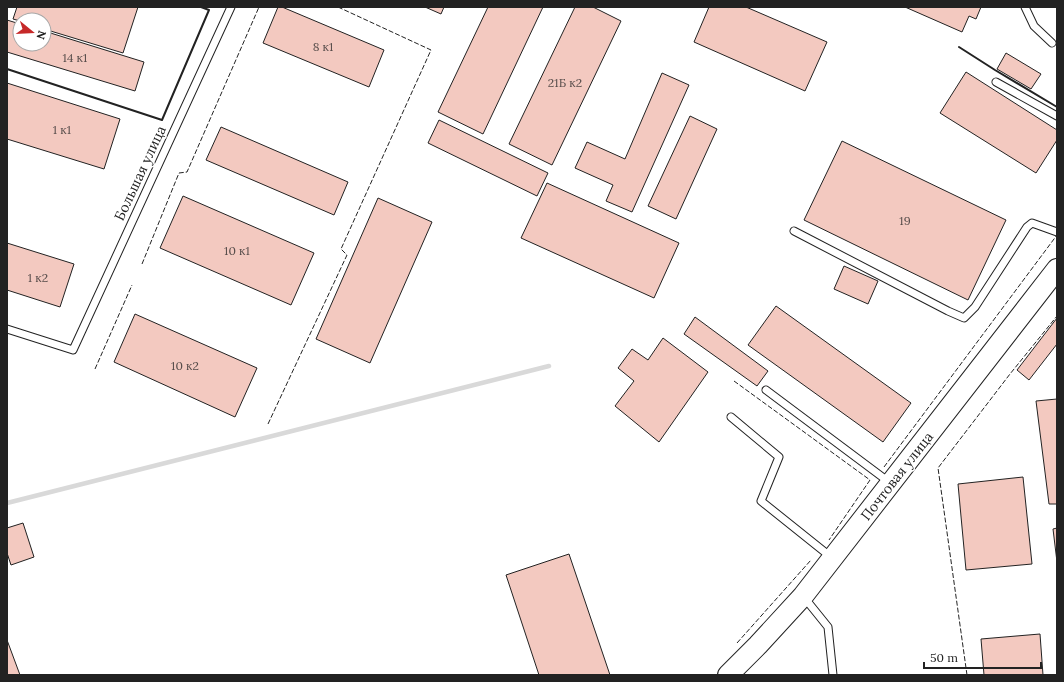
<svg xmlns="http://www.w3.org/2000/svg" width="1064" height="682" viewBox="0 0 1064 682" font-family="Lora,serif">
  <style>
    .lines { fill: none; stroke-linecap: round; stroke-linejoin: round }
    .stream { stroke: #d9d9d9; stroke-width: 4.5 }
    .building { fill: #f3c9c0; stroke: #222 }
    .lane-casing { stroke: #222; stroke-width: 9 }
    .secondary-casing { stroke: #222; stroke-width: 22 }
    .lane { stroke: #fff; stroke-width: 7 }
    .secondary { stroke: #fff; stroke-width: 20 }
    .fence { stroke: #222; stroke-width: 1; stroke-dasharray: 5 2; stroke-linecap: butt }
    .wall { stroke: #222; stroke-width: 2 }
    .labels { text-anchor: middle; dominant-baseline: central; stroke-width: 3; stroke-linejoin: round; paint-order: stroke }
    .number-label { font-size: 12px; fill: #564c4a }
    .street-label { font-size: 14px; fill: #222; stroke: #fff }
  </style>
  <rect width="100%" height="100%" fill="#fff"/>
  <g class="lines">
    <path class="stream" d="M7,503L549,366"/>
  </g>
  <g class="building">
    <path d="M17,7H138L123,53L44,29V20H20V21L13,19Z"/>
    <path d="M278,7H282L384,50L369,87L263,43Z"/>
    <path d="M425,7H444L441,14Z"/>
    <path d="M488,7H543L483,134L438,112Z"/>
    <path d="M575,7H593L621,21L552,165L509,144Z"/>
    <path d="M709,7H746L827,42L805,91L694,42Z"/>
    <path d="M905,7H981L976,19L969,16L962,32Z"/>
    <path d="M7,20L20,24V44H44V31L144,62L135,91L7,52Z"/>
    <path d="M1006,53L1041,74L1031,89L997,69Z"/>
    <path d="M966,72L1057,130V140L1036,173L940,113Z"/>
    <path d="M662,73L689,85L632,212L606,201L613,185L575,168L587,142L625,159Z"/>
    <path d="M7,83L120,119L104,169L7,139Z"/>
    <path d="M690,116L717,129L676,219L648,206Z"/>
    <path d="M439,120L548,173L537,196L428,143Z"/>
    <path d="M221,127L348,182L334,215L206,160Z"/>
    <path d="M842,141L1006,220L968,300L804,220Z"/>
    <path d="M547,183L679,243L654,298L521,238Z"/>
    <path d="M183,196L314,253L291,305L160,248Z"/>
    <path d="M378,198L432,222L370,363L316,339Z"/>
    <path d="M7,243L74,264L60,307L7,290Z"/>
    <path d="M844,266L878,281L868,304L834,289Z"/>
    <path d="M776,306L911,403L883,442L748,345Z"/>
    <path d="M135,314L257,368L235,417L114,362Z"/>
    <path d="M695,317L768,371L757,386L684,334Z"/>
    <path d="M1057,318V344L1029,380L1017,370Z"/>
    <path d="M663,338L708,372L659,442L615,406L634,381L618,368L632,349L648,360Z"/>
    <path d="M1057,399V504H1049L1036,401Z"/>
    <path d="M1023,477L1032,564L966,570L958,484Z"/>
    <path d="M23,523L34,557L11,565L7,553V528Z"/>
    <path d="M1057,528V562L1053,529Z"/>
    <path d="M569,554L610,675H539L506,575Z"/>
    <path d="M1040,634L1043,675H984L981,639Z"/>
    <path d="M7,640L20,675H7Z"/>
  </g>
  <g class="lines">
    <g class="lane-casing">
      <g id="lane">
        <path d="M1025,7L1034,26L1052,43"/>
        <path d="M996,82L1057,116"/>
        <path d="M794,231L948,311L964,318L975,307L1027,227L1032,223L1057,232"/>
        <path d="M7,329L73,350L231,7"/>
        <path d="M766,390L889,482"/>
        <path d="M731,417L779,457L761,501L831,557"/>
        <path d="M803,596L828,627L833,675"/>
      </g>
    </g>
    <g class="secondary-casing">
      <path id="secondary" d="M728,675L758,645L803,596L1057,269"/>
    </g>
    <use href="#lane" class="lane"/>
    <use href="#secondary" class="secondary"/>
    <g class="fence">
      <path d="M142,264L179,173L187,172L259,7"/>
      <path d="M95,369L132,285"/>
      <path d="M734,381L870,480L829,540"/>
      <path d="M268,424L347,255L341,249L431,50L338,7"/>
      <path d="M884,467L1057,235"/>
      <path d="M737,643L811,560"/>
      <path d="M967,675L938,468L1010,374L1057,316"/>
    </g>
    <g class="wall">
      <path d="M959,47L995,70L1057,107"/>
      <path d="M7,69L162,120L209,10L201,7"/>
    </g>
  </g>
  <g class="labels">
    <g class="number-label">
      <text x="323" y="46">8 к1</text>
      <text x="75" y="57">14 к1</text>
      <text x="565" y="82">21Б к2</text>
      <text x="62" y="129">1 к1</text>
      <text x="905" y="220">19</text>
      <text x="237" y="250">10 к1</text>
      <text x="38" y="277">1 к2</text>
      <text x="185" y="365">10 к2</text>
    </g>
    <g class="street-label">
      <text transform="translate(140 173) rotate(-65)">Большая улица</text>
      <text transform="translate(897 476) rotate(-52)">Почтовая улица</text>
    </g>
  </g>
  <rect width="1064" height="682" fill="none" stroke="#222222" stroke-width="16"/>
  <g transform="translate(32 32) rotate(108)"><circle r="19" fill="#ffffff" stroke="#a7a7a7"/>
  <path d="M0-3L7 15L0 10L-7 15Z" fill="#c62828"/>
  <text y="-6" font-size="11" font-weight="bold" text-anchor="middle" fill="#222222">N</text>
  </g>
  <path d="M924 662v6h117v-6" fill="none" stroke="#222222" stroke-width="2"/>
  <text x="930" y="662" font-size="12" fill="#222222" stroke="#ffffff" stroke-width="3" paint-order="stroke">50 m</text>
</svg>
